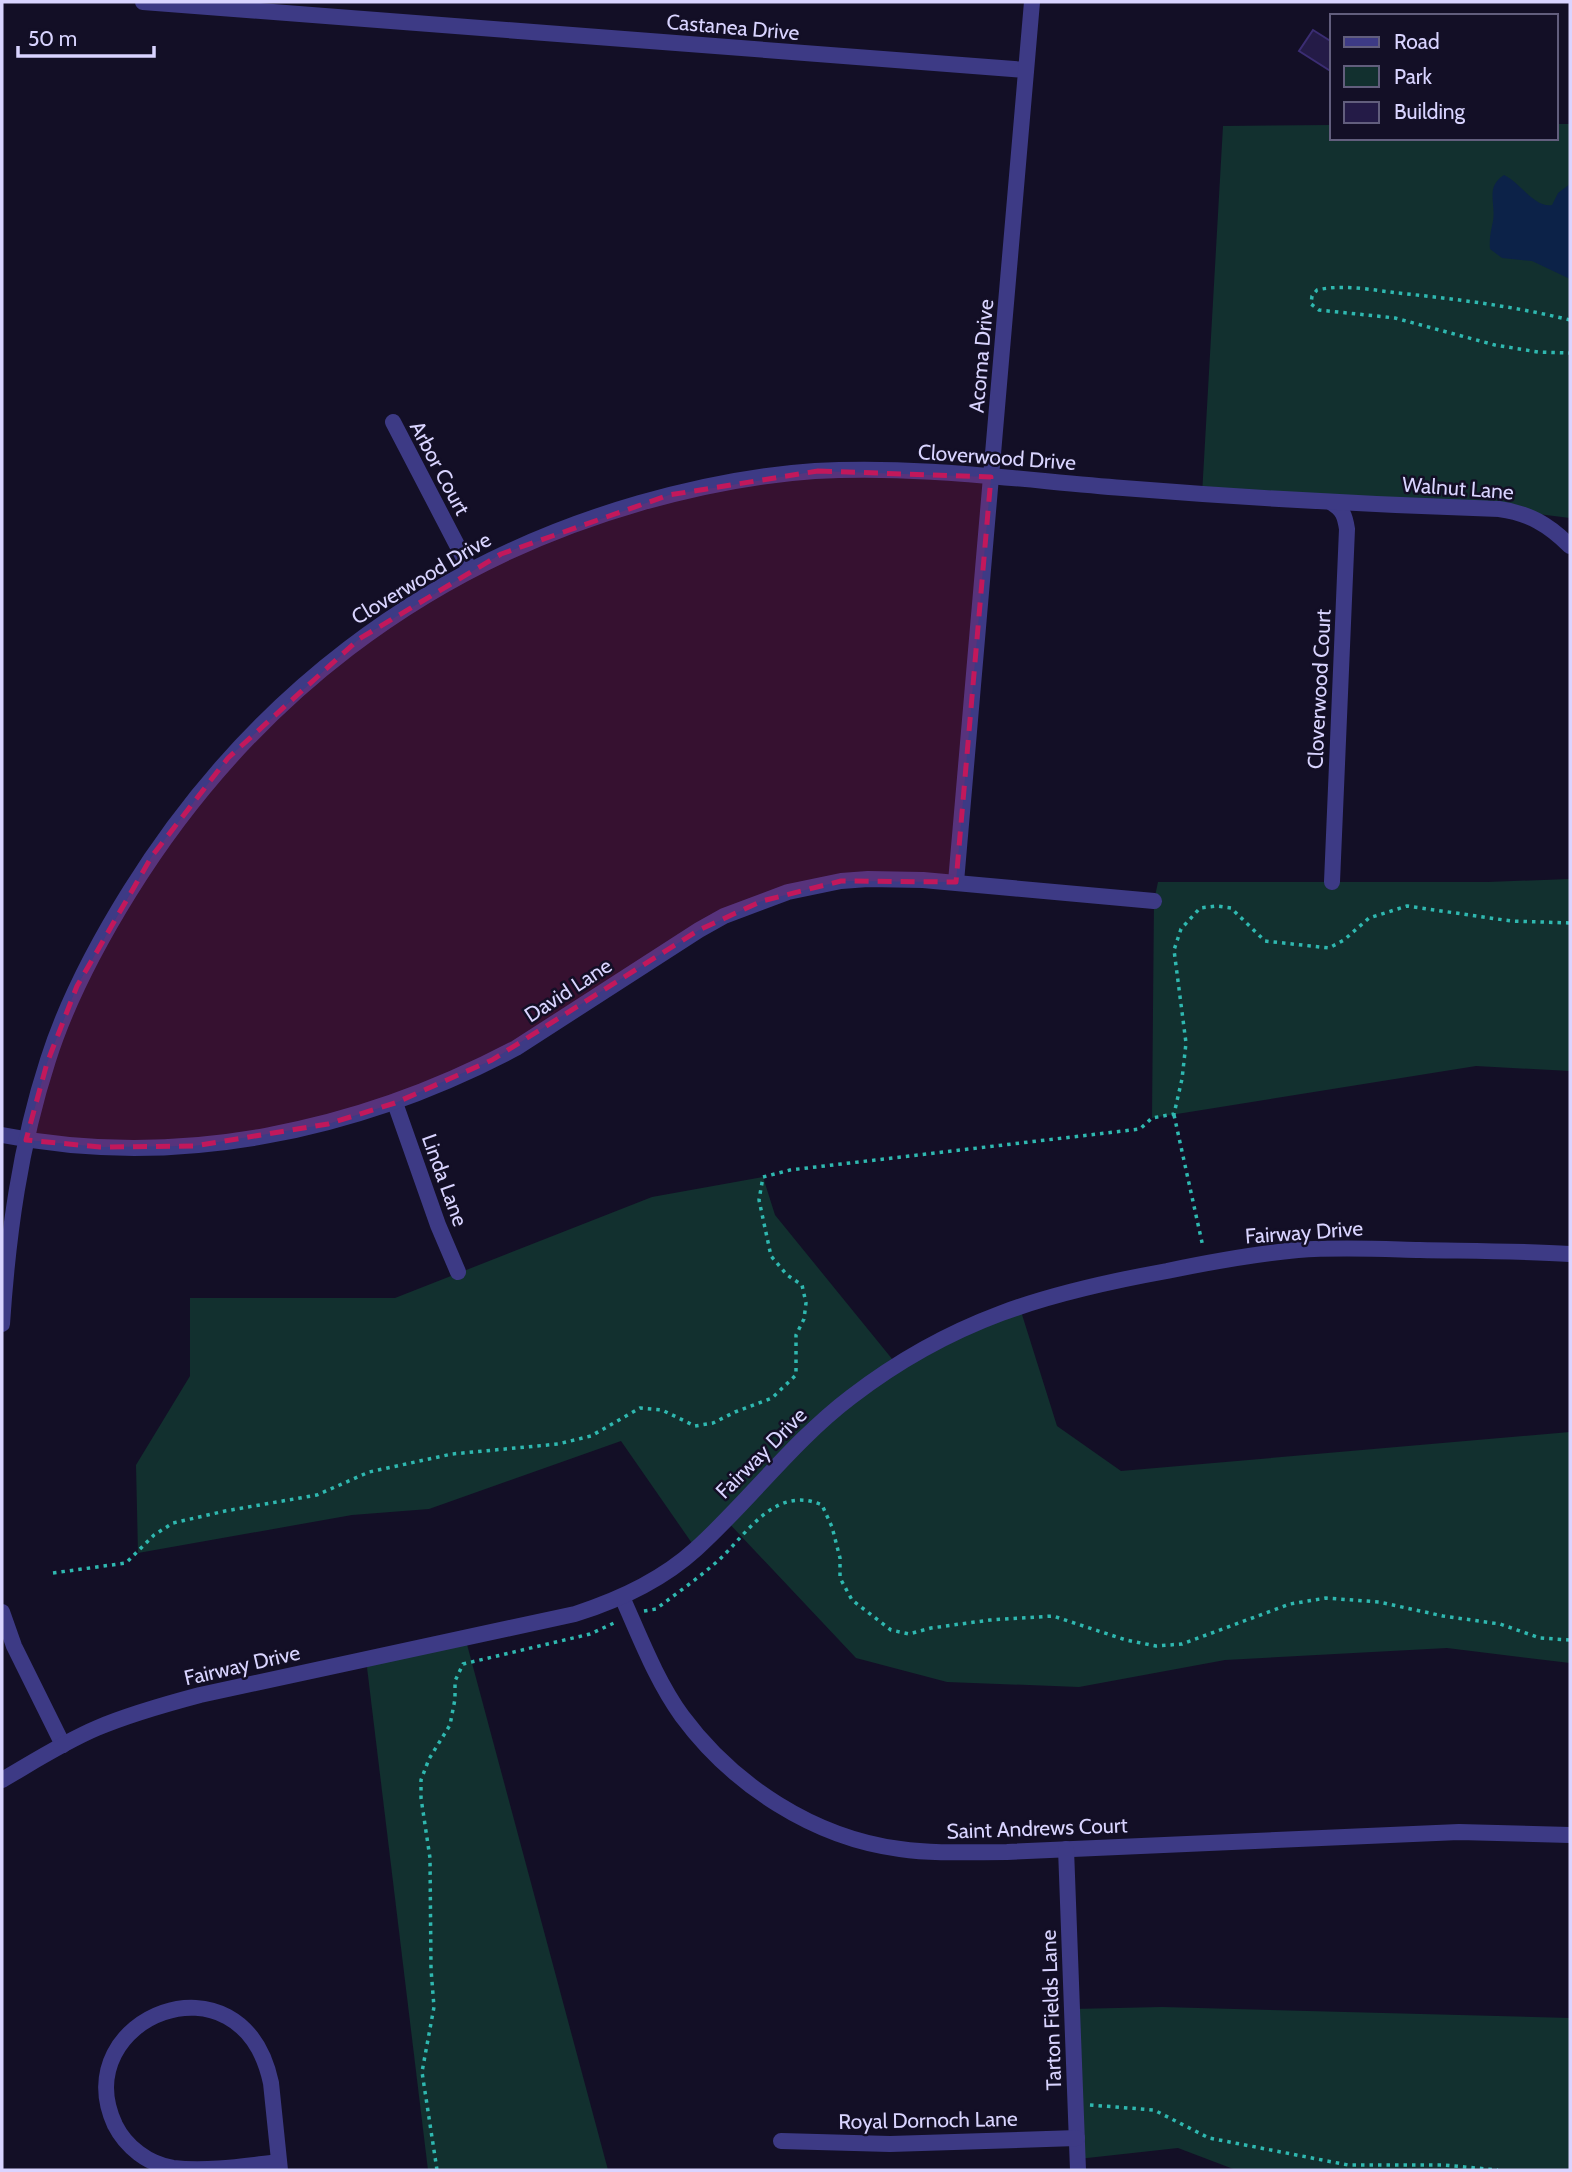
<svg xmlns="http://www.w3.org/2000/svg" width="1572" height="2172" viewBox="0 0 1572 2172" font-family="Cabin,sans-serif">
  <style>
    .green { fill: #12302f }
    .water { fill: #0c2248 }
    .building { fill: #241b47; stroke: #3b2d73; stroke-width: 2 }
    .lines { fill: none; stroke-linecap: round; stroke-linejoin: round }
    .path { stroke: #2fb8b0; stroke-width: 3.5; stroke-dasharray: 3.5 5; stroke-linecap: butt }
    .street { stroke: #3d3a85; stroke-width: 16 }
    .marked { fill: #c2185b; fill-opacity: 0.2; stroke: #c2185b; stroke-width: 5; stroke-dasharray: 14 9; stroke-linejoin: round }
    .labels { text-anchor: middle; dominant-baseline: central; stroke-width: 5; stroke-linejoin: round; paint-order: stroke }
    .street-label { font-size: 21px; fill: #d9d4ff; stroke: #130f26 }
  </style>
  <rect width="100%" height="100%" fill="#130f26"/>
  <g class="green">
    <path d="M1556,124H1570V518L1499,509L1202,495L1223,126L1332,125V138H1556Z"/>
    <path d="M1570,879V1071L1476,1066L1152,1118L1154,901L1158,882H1488Z"/>
    <path d="M763,1177L775,1215L897,1365L1019,1305L1057,1426L1121,1471L1570,1432V1663L1447,1648L1225,1660L1079,1687L947,1682L856,1658L725,1519L696,1549L621,1441L429,1509L352,1515L138,1553L136,1465L190,1376V1298H395L652,1197Z"/>
    <path d="M465,1637L608,2170H428L366,1659Z"/>
    <path d="M1162,2007L1570,2018V2170H1236L1178,2148L1078,2159L1072,2009Z"/>
  </g>
  <path class="water" d="M1504,175C1520,182 1534,208 1552,205L1558,193L1570,184V279L1532,261L1502,258L1490,249C1489,238 1491,231 1493,221C1496,203 1485,187 1504,175Z"/>
  <path class="building" d="M1313,30L1332,42V72L1299,51Z"/>
  <g class="lines">
    <g class="path">
      <path d="M1570,320C1513,306 1456,299 1398,293C1372,290 1343,284 1317,290L1312,296L1311,304L1319,310L1395,318L1495,345L1538,352L1570,353"/>
      <path d="M1174,1115L1203,1247"/>
      <path d="M53,1573L126,1563L154,1535L173,1523L225,1511L317,1495L369,1472L452,1454L558,1444L591,1436L640,1408L662,1410L695,1426L713,1423L735,1412L772,1398L796,1375V1335L804,1319L806,1303L802,1285L787,1275L771,1256L759,1200L763,1177L790,1170L1140,1129L1152,1118L1174,1114L1182,1079L1186,1043L1174,950L1181,929L1200,908L1217,906L1231,908L1265,941L1329,948L1344,940L1369,918L1407,906L1511,921L1570,923"/>
      <path d="M644,1611L656,1609C677,1593 700,1577 720,1559C749,1531 776,1485 822,1505L832,1527L840,1558V1578L852,1600L891,1630L909,1634L931,1628L990,1620L1053,1616L1126,1640L1156,1646L1182,1644L1290,1604L1326,1598L1379,1602L1443,1616L1500,1624L1540,1638L1570,1640"/>
      <path d="M1090,2105L1154,2110L1209,2138L1348,2165H1443L1498,2170"/>
      <path d="M437,2170L422,2072L434,2007L431,1969L430,1858L421,1798V1780L429,1759L450,1725L455,1699V1681L463,1664L590,1634L614,1623"/>
    </g>
    <g class="street">
      <path d="M143,2L1026,70"/>
      <path d="M393,422L470,570"/>
      <path d="M1332,503C1343,510 1345,516 1347,529L1332,882"/>
      <path d="M956,882L1032,2"/>
      <path d="M395,1103L438,1225L458,1272"/>
      <path d="M2,1135C178,1170 359,1131 516,1048L699,930L724,916L788,892L841,881L868,879L923,880L1154,901"/>
      <path d="M2,1324C8,1234 20,1146 48,1060C67,1000 97,944 130,891C249,700 423,565 640,503C696,487 756,475 815,471C918,465 1021,480 1123,488C1248,498 1373,505 1499,509C1529,513 1549,525 1570,546"/>
      <path d="M622,1597C640,1637 656,1680 682,1716C733,1785 814,1838 900,1849C935,1854 971,1852 1007,1852L1459,1832L1570,1835"/>
      <path d="M2,1612L14,1646L63,1745"/>
      <path d="M2,1780C33,1762 64,1742 97,1728C130,1714 166,1704 200,1695L575,1614C619,1600 662,1580 696,1549C750,1500 793,1441 851,1397C951,1320 1045,1293 1167,1271C1210,1262 1254,1254 1298,1250C1339,1247 1380,1249 1420,1250C1470,1251 1520,1251 1570,1254"/>
      <path d="M1066,1849L1078,2170"/>
      <path d="M781,2141L890,2144L1077,2138"/>
      <path d="M279,2162C245,2166 207,2172 173,2168C148,2164 126,2147 115,2125C65,2018 242,1946 271,2083L280,2170"/>
    </g>
  </g>
  <path class="marked" d="M818,471L991,477L956,882L841,881L762,901L699,930L492,1060L395,1103L328,1124L194,1146L100,1147L26,1140L47,1063L77,986L152,856L228,758L359,639L501,554L669,495Z"/>
  <g class="labels">
    <g class="street-label">
      <text transform="translate(733 27) rotate(5)">Castanea Drive</text>
      <text transform="translate(981 356) rotate(-85)">Acoma Drive</text>
      <text transform="translate(997 457) rotate(4)">Cloverwood Drive</text>
      <text transform="translate(440 468) rotate(62)">Arbor Court</text>
      <text transform="translate(1458 488) rotate(4)">Walnut Lane</text>
      <text transform="translate(421 578) rotate(-31)">Cloverwood Drive</text>
      <text transform="translate(1319 689) rotate(-87)">Cloverwood Court</text>
      <text transform="translate(568 990) rotate(-33)">David Lane</text>
      <text transform="translate(445 1180) rotate(70)">Linda Lane</text>
      <text transform="translate(1304 1232) rotate(-4)">Fairway Drive</text>
      <text transform="translate(761 1453) rotate(-45)">Fairway Drive</text>
      <text transform="translate(242 1665) rotate(-13)">Fairway Drive</text>
      <text transform="translate(1037 1828) rotate(-2)">Saint Andrews Court</text>
      <text transform="translate(1051 2010) rotate(-92)">Tarton Fields Lane</text>
      <text transform="translate(928 2120) rotate(-1)">Royal Dornoch Lane</text>
    </g>
  </g>
  <rect width="1572" height="2172" fill="none" stroke="#d9d4ff" stroke-width="7"/>
  <rect x="1330" y="14" width="228" height="126" fill="#130f26" stroke="#625e7d" stroke-width="2"/>
  <rect x="1344" y="37" width="35" height="10" fill="#3d3a85" stroke="#625e7d" stroke-width="2"/>
  <text x="1394" y="49" font-size="21" fill="#d9d4ff">Road</text>
  <rect x="1344" y="66" width="35" height="21" fill="#12302f" stroke="#625e7d" stroke-width="2"/>
  <text x="1394" y="84" font-size="21" fill="#d9d4ff">Park</text>
  <rect x="1344" y="102" width="35" height="21" fill="#241b47" stroke="#625e7d" stroke-width="2"/>
  <text x="1394" y="119" font-size="21" fill="#d9d4ff">Building</text>
  <path d="M18 46v10h136v-10" fill="none" stroke="#d9d4ff" stroke-width="3.5"/>
  <text x="28" y="46" font-size="21" fill="#d9d4ff" stroke="#130f26" stroke-width="5" paint-order="stroke">50 m</text>
</svg>
